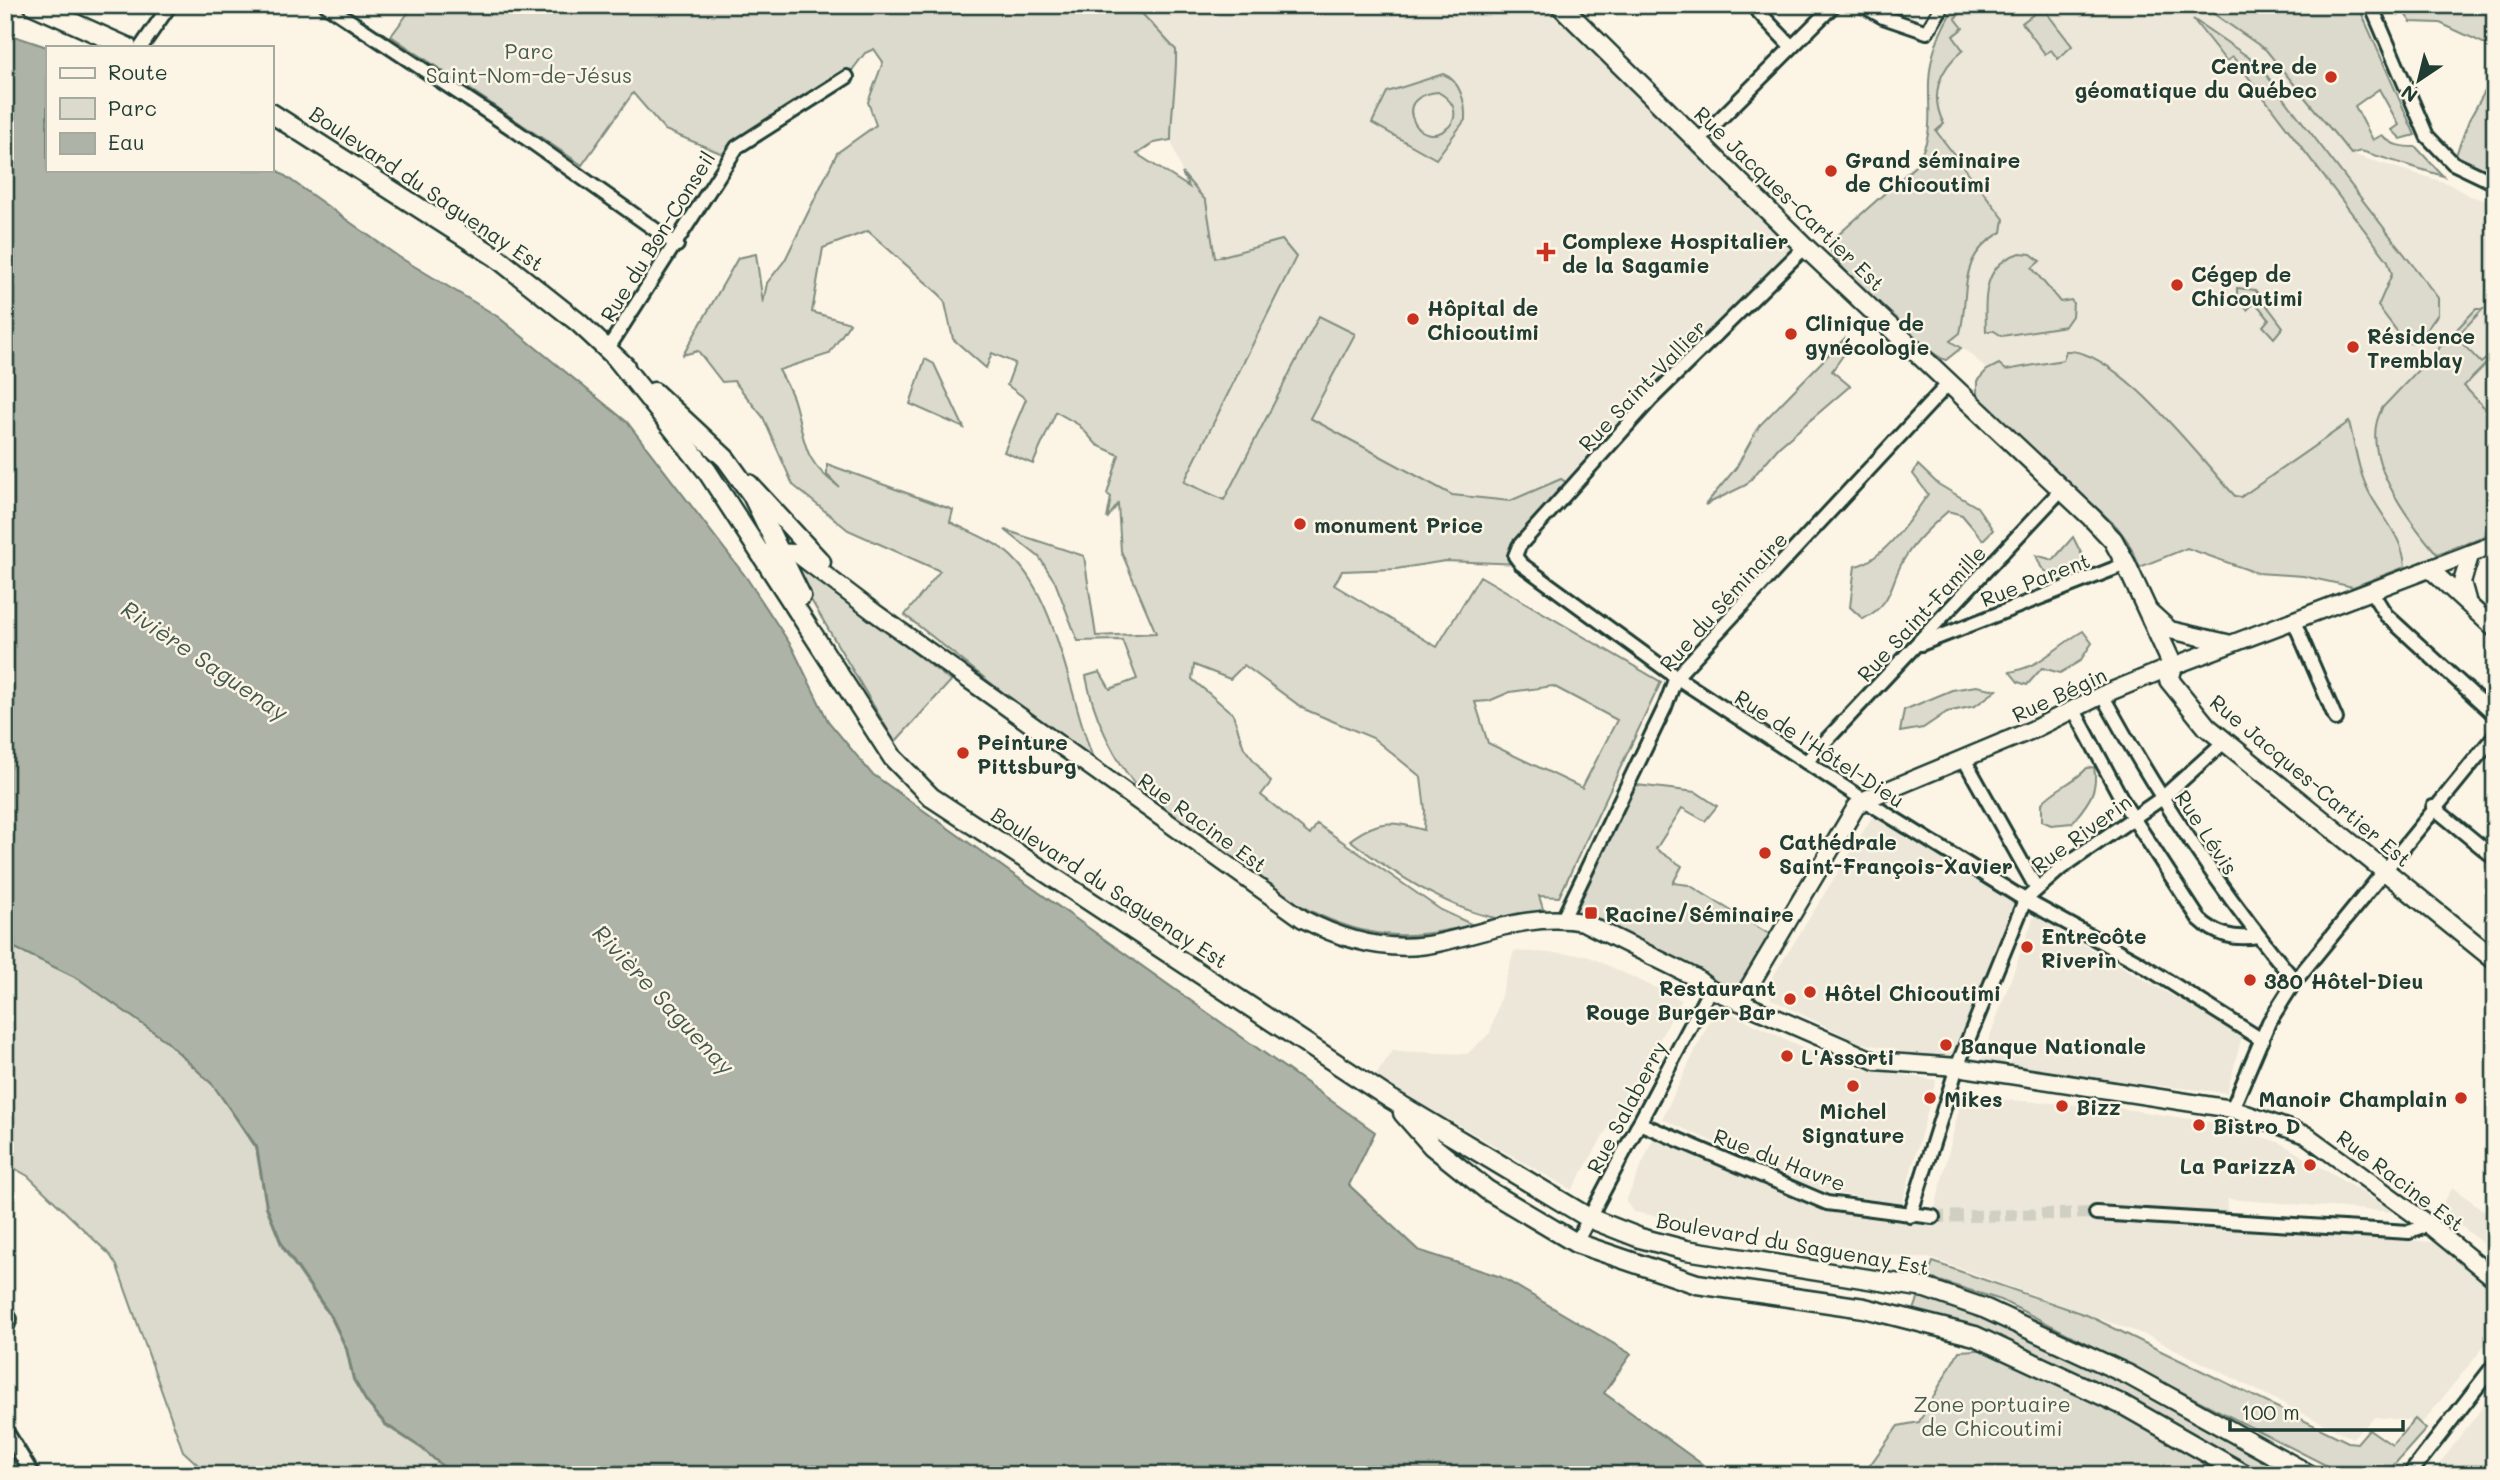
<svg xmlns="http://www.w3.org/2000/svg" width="2500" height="1480" viewBox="0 0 2500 1480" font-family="Mali,sans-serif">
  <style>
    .built { fill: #ece7d8 }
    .green { fill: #dcdacc; stroke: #7e8c80; stroke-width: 2; fill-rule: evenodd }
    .water { fill: #aeb3a7; stroke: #758479; stroke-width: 2 }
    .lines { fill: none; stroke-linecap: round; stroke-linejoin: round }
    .minor-tunnel { stroke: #d0d0c2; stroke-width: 12; stroke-dasharray: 12 6; stroke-linecap: butt }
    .minor-casing { stroke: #1f3d34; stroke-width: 18 }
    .tertiary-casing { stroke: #1f3d34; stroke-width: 21 }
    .secondary-casing { stroke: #1f3d34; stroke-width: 23 }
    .minor { stroke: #fcf5e5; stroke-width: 12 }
    .tertiary { stroke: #fcf5e5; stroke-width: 16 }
    .secondary { stroke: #fcf5e5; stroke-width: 18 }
    .poi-dot { fill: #c8321e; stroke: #fcf5e5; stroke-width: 2.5 }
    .labels { text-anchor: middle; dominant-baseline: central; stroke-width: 5; stroke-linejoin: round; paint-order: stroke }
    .park-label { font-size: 21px; fill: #455c52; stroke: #fcf5e5 }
    .poi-label { font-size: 21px; font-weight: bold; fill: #1f3d34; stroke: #fcf5e5; text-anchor: start }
    .street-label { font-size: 21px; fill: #1f3d34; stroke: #fcf5e5 }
    .water-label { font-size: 23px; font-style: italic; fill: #435a51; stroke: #fcf5e5 }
  </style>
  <rect width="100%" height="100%" fill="#fcf5e5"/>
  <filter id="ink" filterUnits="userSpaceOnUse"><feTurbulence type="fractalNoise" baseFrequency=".0143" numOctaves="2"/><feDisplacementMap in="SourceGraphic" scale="14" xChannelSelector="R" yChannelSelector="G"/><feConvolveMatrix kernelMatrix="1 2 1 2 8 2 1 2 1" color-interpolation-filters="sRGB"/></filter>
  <g filter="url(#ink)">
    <g class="built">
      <path d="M1134,5H1560L1805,247L1573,487L1560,479L1510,501L1452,495L1310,417L1355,335L1319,316L1224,500L1184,482L1296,257L1282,241L1215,258L1206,201L1182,173L1171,140V100L1176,50Z"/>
      <path d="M1956,5H2201L2266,50L2351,154L2447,183L2468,195L2495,204V532L2353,587L2303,576L2257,573L2187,548L2140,567L2128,542L2117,527L1977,396V381L1987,370L1976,359L1953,340L1949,342L1885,311L1830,254L1831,239L1905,175L1924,151L1932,118L1931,61L1944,22Z"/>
      <path d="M1876,811L2016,902L1951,1062L1858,1042L1771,999L1767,986Z"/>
      <path d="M2034,916L2242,1036L2227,1093L1979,1066Z"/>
      <path d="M1514,951L1585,955L1682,1000L1572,1190L1375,1077L1392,1051L1467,1054L1490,1033Z"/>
      <path d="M1717,1006L1838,1065L1936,1080L1902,1204L1823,1191L1662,1119Z"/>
      <path d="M1962,1097L2112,1107L2222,1124L2281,1143L2394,1212L2228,1199L2226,1228L2433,1242L2495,1289V1333L2423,1422L2375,1417L2352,1438L2151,1337L1928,1257L1909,1258L1633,1212L1626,1201L1653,1139L1812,1205L1932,1221Z"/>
      <path d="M2453,1187L2493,1218L2495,1216V1253L2440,1209Z"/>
      <path d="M2495,1391V1475H2433L2437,1467Z"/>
    </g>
    <g class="green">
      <path d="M414,5H1134L1176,50C1177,80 1171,109 1171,140L1154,143L1137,154L1189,187L1182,173L1206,201L1215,258L1282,240L1296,257L1184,482L1224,500L1319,316L1355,334L1310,418L1452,495L1510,501L1561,479L1573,487L1519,546L1521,564L1445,561L1396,569L1342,571L1334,585L1437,647L1480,576L1661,682L1559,897L1539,896L1543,909C1499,947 1386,869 1350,840C1379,819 1391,821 1424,830L1425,810L1421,777L1373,738L1304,709L1244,665L1230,679L1194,665L1192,679L1233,714L1244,748L1271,782L1261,795L1310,835L1317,824L1441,910L1473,925C1444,931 1413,938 1384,934C1313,926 1249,873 1193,833C1174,819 1151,805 1136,786C1112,755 1093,714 1086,676L1100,672L1110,689L1137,679L1122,640L1078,641L1055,582L1039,557L1005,530L1084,556L1096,636L1156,633L1121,551L1118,504L1107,519L1111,497L1107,494L1119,455L1097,445L1079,425L1056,412L1033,464L1004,452L1026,399L1007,385L1015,363L992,353L986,368L953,339L945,303L940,295L868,231L823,248L812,312L850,323L829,354L779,370C784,380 791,390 794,401C806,441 801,460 839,487L827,475V464L953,510L950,522C970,532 995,541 1011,556C1057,598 1070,698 1093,758L1007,696L905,615L940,571L848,530L793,485L763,417L734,381L722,382L698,351L683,355L738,258L756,254L763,303L767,283L785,260L837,153L876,125L868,102L883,62L874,49L865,53L847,77L730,157L665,130L633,93L582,165L391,36ZM1553,686L1617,720L1582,788L1488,743L1475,702L1489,701L1510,692Z"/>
      <path d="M1956,5H1972L1955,18L1963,28L1953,36L1963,50C1939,69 1929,96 1944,124L1936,131L2004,219L2002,232C1956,257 1970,292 1960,333L1950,341L1961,348L1946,360C1928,357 1829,262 1828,244L1915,166C1935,133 1928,118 1929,82C1930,53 1940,29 1956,5Z"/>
      <path d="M2201,5H2358L2415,135L2401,139L2392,130L2399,125L2379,89L2355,106L2373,140L2382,135C2392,146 2402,147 2416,147L2443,176L2361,151L2351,154L2266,50Z"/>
      <path d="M2398,5H2495V183L2453,163L2469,120L2489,84L2492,47L2440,23L2411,22Z"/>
      <path d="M2046,12L2072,46L2058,59L2051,50L2045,54L2022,23L2035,13Z"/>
      <path d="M2193,19L2257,63L2438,298V314L2418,342L2406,343L2378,306L2392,274L2388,261L2233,57L2226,61Z"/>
      <path d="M1443,74C1460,80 1466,103 1465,120L1436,159L1372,123L1387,92ZM1438,92C1482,117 1425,157 1412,117C1407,100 1424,93 1438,92Z"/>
      <path d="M2020,253L2031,254L2040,261L2032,268L2060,302L2071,300L2073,303L2072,316L2065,326L2002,336L1994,331H1986C1985,298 1982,264 2020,253Z"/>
      <path d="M2237,288L2255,290L2283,327L2274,338L2263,326L2269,319L2255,302L2247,310L2237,296Z"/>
      <path d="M2476,309H2483L2456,337L2481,363L2487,358L2488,362L2464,386L2495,419V532L2437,554C2409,521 2355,452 2383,407Z"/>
      <path d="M1845,338L1849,347L1832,371L1850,386L1779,447L1746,485L1705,505L1736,468L1759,426Z"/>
      <path d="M2066,351C2116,347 2201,460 2235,496L2241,497L2349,422C2355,445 2358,471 2369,492C2382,517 2404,539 2405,567L2353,587L2303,576L2257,573L2187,548L2140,567L2128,542L2117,527L1977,396V381L1987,370L1999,364L2006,370L2063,360Z"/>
      <path d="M925,359L934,364L964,428L910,404Z"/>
      <path d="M1918,465L1938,484L1977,507L1993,530L1983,540L1962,515L1948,511C1933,525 1917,539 1906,556C1889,581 1896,602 1863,619L1850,607L1855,566C1882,562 1913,516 1928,494L1913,474Z"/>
      <path d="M2073,537L2086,563L2051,576L2041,567L2036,555L2053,560Z"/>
      <path d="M794,561L951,681L895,742L804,588Z"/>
      <path d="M2083,631L2092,643L2080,661L2060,673L2042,668L2027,685L2018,682L2010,672C2040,667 2057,646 2083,631Z"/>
      <path d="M1976,686L1997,690L1975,706L1947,712L1923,728L1900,732L1904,710L1952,690Z"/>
      <path d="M2094,767C2099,792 2087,804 2072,823L2051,825L2042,821V803C2055,788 2074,783 2087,768Z"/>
      <path d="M1628,784L1696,792L1717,806L1705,821L1682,808L1656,849L1682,866L1673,883L1689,885L1777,939L1740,1002L1563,919Z"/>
      <path d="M5,913L11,946L79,979L165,1040L213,1085L256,1148L266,1207L282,1247L331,1318L346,1349L353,1380L366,1402L385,1425L422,1449L452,1475H209L183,1451L117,1266L110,1255L28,1176L5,1163Z"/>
      <path d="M1933,1262L2089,1316L2348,1442L2357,1443L2369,1429L2392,1445L2415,1419L2426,1429L2385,1475H2345L2001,1300L1927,1277Z"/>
      <path d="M1919,1296C2053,1338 2176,1409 2300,1475H2267L2057,1364L1984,1332L1914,1310Z"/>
      <path d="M1994,1349L2159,1433L2229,1475H1863L1898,1426L1919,1422L1959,1351Z"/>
    </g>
    <path class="water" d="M5,33L47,47V170H271V166L399,257L497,316L627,422L746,577L792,647L828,721L871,773L1375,1132L1349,1185L1418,1250L1501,1277L1631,1354L1604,1393L1717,1475H453L422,1448L386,1424L367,1402L354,1379L347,1349L332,1317L283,1246L267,1207L257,1147L213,1085L165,1040L79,979L5,943Z"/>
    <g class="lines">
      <path class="minor-tunnel" d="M1933,1217L2096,1213"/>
      <g class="minor-casing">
        <g id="minor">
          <path d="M326,5L516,131L677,245"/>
          <path d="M1752,5L1791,46"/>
          <path d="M1862,5L1883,17L1927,32L1943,5"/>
          <path d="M2371,5L2427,136L2453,163L2495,183"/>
          <path d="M141,47L170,5"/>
          <path d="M1698,141L1834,5"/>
          <path d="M1805,247L1651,399L1519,546L1515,556L1521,564L1676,677L1864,800L2025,900L2138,962L2262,1040"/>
          <path d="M607,350L737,147L847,77"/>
          <path d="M2371,591L2386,615L2495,715"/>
          <path d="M2293,619L2336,719"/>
          <path d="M1921,644L2126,564"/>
          <path d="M2102,695C2158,797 2221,892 2295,981"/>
          <path d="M2074,710L2126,807L2199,919C2216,935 2234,940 2258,936"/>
          <path d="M1964,759L2037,889"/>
          <path d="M1806,762L2062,489"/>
          <path d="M2433,807L2495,858"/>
          <path d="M1563,919L1665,707L1676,677L1949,383"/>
          <path d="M2232,1109L2269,1022L2295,981L2495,735"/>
          <path d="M1639,1123L1827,1203L1933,1217"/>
          <path d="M2096,1213L2409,1232L2429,1225"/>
          <path d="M1910,1216L1957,1067L2025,900L2061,868L2162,798L2224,742"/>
          <path d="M1576,1243L1710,989"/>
          <path d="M5,1311L10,1319L5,1331"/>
          <path d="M5,1429L33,1475"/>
          <path d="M2409,1475L2495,1364"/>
        </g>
      </g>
      <g class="tertiary-casing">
        <g id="tertiary">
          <path d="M749,483L822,562"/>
          <path d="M769,552L796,553L874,612L1303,919C1345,941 1394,954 1442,942C1490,931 1533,913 1583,922L1696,978L1710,989L1875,1061L1957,1067L2232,1109L2306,1135L2429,1225L2495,1279"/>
          <path d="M2429,568L2495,629"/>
          <path d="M2467,600L2462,582L2471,553"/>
          <path d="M2147,609L2170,630L2227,643"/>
          <path d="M1740,1002L1856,807L1864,800L2032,730L2102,695L2173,666L2495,544"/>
        </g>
      </g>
      <g class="secondary-casing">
        <g id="secondary">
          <path d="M33,5L127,47"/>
          <path d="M1560,5L1805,247L2091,517L2113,540L2126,564L2173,666L2169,680L2207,727L2495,960"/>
          <path d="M271,113L496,257L579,323L625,366"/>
          <path d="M617,359L707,471L893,758L931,797L1389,1098L1589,1218L1640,1238L1686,1250L1925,1288L1986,1309L2129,1375L2310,1475"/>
          <path d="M654,392L726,459L752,495L801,596"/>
          <path d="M1403,1113L1432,1146L1487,1190L1576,1243L1697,1284L1864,1308L1975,1336L2125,1406L2246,1475"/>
        </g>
      </g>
      <use href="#minor" class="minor"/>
      <use href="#tertiary" class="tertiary"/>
      <use href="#secondary" class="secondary"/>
    </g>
  </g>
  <g class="poi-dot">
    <circle cx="2331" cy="77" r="7"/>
    <circle cx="1831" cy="171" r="7"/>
    <path d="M1542.5 241.5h7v7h7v7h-7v7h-7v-7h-7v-7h7z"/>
    <circle cx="2177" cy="285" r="7"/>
    <circle cx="1413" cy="319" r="7"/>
    <circle cx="1791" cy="334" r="7"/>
    <circle cx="2353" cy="347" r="7"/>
    <circle cx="1300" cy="524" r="7"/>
    <circle cx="963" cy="753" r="7"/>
    <circle cx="1765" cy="853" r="7"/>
    <rect x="1584" y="906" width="14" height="14" rx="3.5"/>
    <circle cx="2027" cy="947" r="7"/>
    <circle cx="2250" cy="980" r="7"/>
    <circle cx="1810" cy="992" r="7"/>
    <circle cx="1790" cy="999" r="7"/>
    <circle cx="1946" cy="1045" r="7"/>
    <circle cx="1787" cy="1056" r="7"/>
    <circle cx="1853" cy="1086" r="7"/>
    <circle cx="1930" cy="1098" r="7"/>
    <circle cx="2461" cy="1098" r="7"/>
    <circle cx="2062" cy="1106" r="7"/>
    <circle cx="2199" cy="1125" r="7"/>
    <circle cx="2310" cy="1165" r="7"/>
  </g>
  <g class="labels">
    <g class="park-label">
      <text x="529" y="50">Parc<tspan x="529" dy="24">Saint-Nom-de-Jésus</tspan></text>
      <text x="1992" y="1403">Zone portuaire<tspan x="1992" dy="24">de Chicoutimi</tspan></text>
    </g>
    <g class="poi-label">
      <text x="2317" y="65" text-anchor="end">Centre de<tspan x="2317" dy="24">géomatique du Québec</tspan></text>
      <text x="1845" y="159">Grand séminaire<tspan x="1845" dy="24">de Chicoutimi</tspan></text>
      <text x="1562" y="240">Complexe Hospitalier<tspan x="1562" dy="24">de la Sagamie</tspan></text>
      <text x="2191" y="273">Cégep de<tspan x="2191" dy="24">Chicoutimi</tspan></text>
      <text x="1427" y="307">Hôpital de<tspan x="1427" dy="24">Chicoutimi</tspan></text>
      <text x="1805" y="322">Clinique de<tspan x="1805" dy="24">gynécologie</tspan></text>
      <text x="2367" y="335">Résidence<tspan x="2367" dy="24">Tremblay</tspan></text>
      <text x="1314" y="524">monument Price</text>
      <text x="977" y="741">Peinture<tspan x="977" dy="24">Pittsburg</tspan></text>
      <text x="1779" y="841">Cathédrale<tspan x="1779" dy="24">Saint-François-Xavier</tspan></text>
      <text x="1605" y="913">Racine/Séminaire</text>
      <text x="2041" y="935">Entrecôte<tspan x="2041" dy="24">Riverin</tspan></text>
      <text x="2264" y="980">380 Hôtel-Dieu</text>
      <text x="1776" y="987" text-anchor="end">Restaurant<tspan x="1776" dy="24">Rouge Burger Bar</tspan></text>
      <text x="1824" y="992">Hôtel Chicoutimi</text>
      <text x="1960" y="1045">Banque Nationale</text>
      <text x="1801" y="1056">L'Assorti</text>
      <text x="1944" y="1098">Mikes</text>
      <text x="2447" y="1098" text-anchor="end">Manoir Champlain</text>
      <text x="2076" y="1106">Bizz</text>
      <text x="1853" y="1110" text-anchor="middle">Michel<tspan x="1853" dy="24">Signature</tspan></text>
      <text x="2213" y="1125">Bistro D</text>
      <text x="2296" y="1165" text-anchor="end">La ParizzA</text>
    </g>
    <g class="street-label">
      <text transform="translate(427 188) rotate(34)">Boulevard du Saguenay Est</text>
      <text transform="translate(1790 198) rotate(44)">Rue Jacques-Cartier Est</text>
      <text transform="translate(657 236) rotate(-58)">Rue du Bon-Conseil</text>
      <text transform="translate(1642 385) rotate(-46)">Rue Saint-Vallier</text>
      <text transform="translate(2035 579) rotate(-21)">Rue Parent</text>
      <text transform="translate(1723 601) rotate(-48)">Rue du Séminaire</text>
      <text transform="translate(1921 613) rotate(-47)">Rue Saint-Famille</text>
      <text transform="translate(2059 694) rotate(-25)">Rue Bégin</text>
      <text transform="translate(1820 748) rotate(33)">Rue de l'Hôtel-Dieu</text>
      <text transform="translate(2311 780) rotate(40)">Rue Jacques-Cartier Est</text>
      <text transform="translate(1203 822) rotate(36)">Rue Racine Est</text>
      <text transform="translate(2207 832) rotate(57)">Rue Lévis</text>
      <text transform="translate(2081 833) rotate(-36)">Rue Riverin</text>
      <text transform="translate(1110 887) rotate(33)">Boulevard du Saguenay Est</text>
      <text transform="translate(1626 1107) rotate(-62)">Rue Salaberry</text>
      <text transform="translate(1780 1159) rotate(21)">Rue du Havre</text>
      <text transform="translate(2401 1180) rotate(37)">Rue Racine Est</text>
      <text transform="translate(1793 1243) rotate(10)">Boulevard du Saguenay Est</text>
    </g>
    <g class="water-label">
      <text transform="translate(205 660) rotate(34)">Rivière Saguenay</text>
      <text transform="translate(664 999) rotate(47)">Rivière Saguenay</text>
    </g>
  </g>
  <rect width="2500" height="1480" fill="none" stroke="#fcf5e5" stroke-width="28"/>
  <rect x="14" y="14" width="2472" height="1452" fill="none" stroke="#1f3d34" stroke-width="2.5" filter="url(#ink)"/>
  <rect x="46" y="46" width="228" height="126" fill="#fcf5e5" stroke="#a4ab9e" stroke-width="2"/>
  <rect x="60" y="68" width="35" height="10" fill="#fcf5e5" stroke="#a4ab9e" stroke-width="2"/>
  <text x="108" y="80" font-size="21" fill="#1f3d34">Route</text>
  <rect x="60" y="98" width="35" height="21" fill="#dcdacc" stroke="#a4ab9e" stroke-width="2"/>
  <text x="108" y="116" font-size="21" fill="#1f3d34">Parc</text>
  <rect x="60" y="133" width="35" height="21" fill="#aeb3a7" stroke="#a4ab9e" stroke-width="2"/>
  <text x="108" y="150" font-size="21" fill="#1f3d34">Eau</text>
  <g transform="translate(2419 80) rotate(215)" stroke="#fcf5e5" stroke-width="5" paint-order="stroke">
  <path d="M0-5L12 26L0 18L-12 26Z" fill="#1f3d34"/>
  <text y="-10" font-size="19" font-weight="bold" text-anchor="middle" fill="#1f3d34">N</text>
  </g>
  <path d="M2230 1420v10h173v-10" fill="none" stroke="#1f3d34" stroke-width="3.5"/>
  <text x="2241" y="1420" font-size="21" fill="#1f3d34" stroke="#fcf5e5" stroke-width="5" paint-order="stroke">100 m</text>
</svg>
